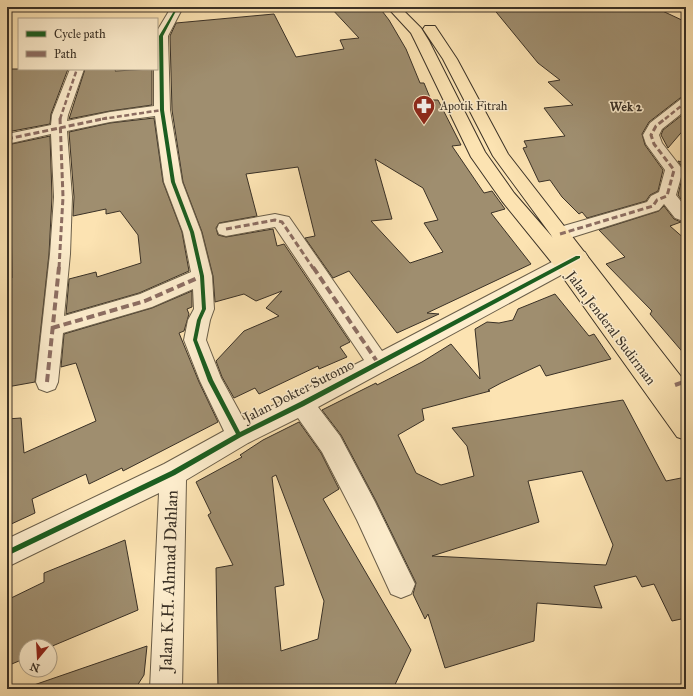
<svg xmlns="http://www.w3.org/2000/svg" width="693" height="696" viewBox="0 0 693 696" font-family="'IM FELL Great Primer',serif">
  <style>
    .building { fill: #9f8e6f; stroke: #3a3126; fill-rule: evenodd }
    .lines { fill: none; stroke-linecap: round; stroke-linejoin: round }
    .minor-casing { stroke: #6a5e49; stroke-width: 2 }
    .trunk-casing { stroke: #3a3126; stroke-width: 2 }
    .minor { fill: #fdedcd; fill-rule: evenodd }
    .trunk { fill: #fce3b2; fill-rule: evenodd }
    .quiet-far2 { stroke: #8d6e63; stroke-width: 2.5; stroke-dasharray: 5 2.5; stroke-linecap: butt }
    .quiet-far1 { stroke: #8d6e63; stroke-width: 3; stroke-dasharray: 6 3; stroke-linecap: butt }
    .quiet { stroke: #8d6e63; stroke-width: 4; stroke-dasharray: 8 4; stroke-linecap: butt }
    .cycleway-casing { stroke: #fdedcd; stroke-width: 3 }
    .cycleway { fill: #1b5e20; fill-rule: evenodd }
    .labels { text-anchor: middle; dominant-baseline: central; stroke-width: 3; stroke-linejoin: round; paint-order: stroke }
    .far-poi-label { font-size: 12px; fill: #3a3126; stroke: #fdedcd; text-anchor: start }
    .far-quarter-label { font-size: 13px; font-weight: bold; fill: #3a3126; stroke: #fdedcd }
    .street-label { font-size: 14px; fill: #3a3126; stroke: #fdedcd }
    .near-street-label { font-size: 17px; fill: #3a3126; stroke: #fdedcd }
  </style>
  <rect width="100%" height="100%" fill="#fce3b2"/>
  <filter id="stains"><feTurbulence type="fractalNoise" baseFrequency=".005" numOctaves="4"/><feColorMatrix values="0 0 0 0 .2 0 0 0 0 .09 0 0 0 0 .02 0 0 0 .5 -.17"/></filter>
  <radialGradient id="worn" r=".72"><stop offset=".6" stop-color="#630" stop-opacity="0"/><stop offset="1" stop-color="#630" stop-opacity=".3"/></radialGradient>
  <g class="building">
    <path d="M330,7H379L389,20L406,49L420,83H424L431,100H438L461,145L452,146L484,193L492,191L505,209L491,213L531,264L427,313L439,314L397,333L349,271L333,278L305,238L315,236L298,167L246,174L257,216L219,223L216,228L218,235L226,237L273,229L277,246L284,244L350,342L340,347L347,357L319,369L318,366L259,394L255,388L234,398L222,377L216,361L244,331L279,316L266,308L282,291L256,301L244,294L215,302L213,276L202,232L183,182L172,110L170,36L176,23L274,14L296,57L344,49L340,40L359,38ZM375,159L423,188L438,220L424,223L443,252L410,263L371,221L392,219Z"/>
    <path d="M492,7H654L686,22V96L680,98L649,122L642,134L645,145L663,170L658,191L650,195L646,201L587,218L582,212L579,214L562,197L550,180L539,182L523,148L527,147L524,141L565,136L544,108L573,105L548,82L560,80L538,63Z"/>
    <path d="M7,69H68L51,114L50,124L7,132Z"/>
    <path d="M85,69H116L115,71L152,69V105L110,111L69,119Z"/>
    <path d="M686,112V127L668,148L661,135L663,130Z"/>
    <path d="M154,118L163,182L182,232L189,271L139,293L66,314L69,279L96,272L97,277L141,263L138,235L120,211L106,214V209L73,216L74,197L69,132L110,123Z"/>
    <path d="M50,136L52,197L49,254L35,382L7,387V279L12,278L11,211L9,212V168L7,169V145Z"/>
    <path d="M678,161L686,163V206L678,195L684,170Z"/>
    <path d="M664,206L674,219L681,222L670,226L686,240V356L650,314L652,311L606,264L625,257L599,230L659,211Z"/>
    <path d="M192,291V307L187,309L189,314L184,331L179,333L199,382L218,422L123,471L122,468L89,484L86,474L32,499L35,513L7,526V419L21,418L24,453L96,421L76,363L61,367L64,334L152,308Z"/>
    <path d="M555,294L589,336L594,334L611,359L546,376L540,365L501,383L488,390L490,391L422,409L424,420L398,435L416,473L441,485L474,476L467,446L452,428L623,400L666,481L686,477V618L672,621L654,584L642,587L636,576L594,586L602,608L537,603L534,641L445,668L428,614L425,619L413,594L416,583L376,501L341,435L322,410L376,383L377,385L422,362L451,344L480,379L475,329L487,322L499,323L513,320L518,309ZM582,471L613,545L606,565L432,556L539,522L528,481Z"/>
    <path d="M299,422L321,453L339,489L323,499L411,650L393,689H218L216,568L233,565L208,515L211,513L196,482L242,457L240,455L263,440ZM276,475L324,601L318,639L281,651L275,587L284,585L272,477Z"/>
    <path d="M125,540L138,610L50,647V646H26V658L7,666V600L44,582V573Z"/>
    <path d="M147,646L144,675L135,689H31V686Z"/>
  </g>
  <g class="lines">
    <g class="minor-casing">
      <g id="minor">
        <path d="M167,7H179L181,11L168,36L170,110L182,182L201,232L212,276L214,309L210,320L206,340L221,378L244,420L364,360L275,227L226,236L219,234L217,229L219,224L275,214L289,217L382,351L571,252L578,250L585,252L588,257L585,262L318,407L340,436L375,502L415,584L411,594L401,598L391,594L357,520L322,452L298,418L248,443L186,480L182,689H150L159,493L7,567V539L164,464L224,431L200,381L184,340L188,320L194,309L193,289L152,307L63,333L58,382L55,389L47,392L39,389L36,382L50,254L54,197L51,134L7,144V134L51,125L52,115L70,69H84L68,115L67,121L110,112L154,106V69H157V31L169,11ZM155,116L164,182L183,232L191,272L140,294L64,316L70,254L72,197L67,131L110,122Z"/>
        <path d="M686,97V110L662,129L659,135L662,143L683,170L676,195L686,208V222L675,218L664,204L659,210L560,241L553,239L551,234L553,229L647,202L651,196L659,192L665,170L646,144L643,135L650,123L681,99Z"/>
      </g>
    </g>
    <g class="trunk-casing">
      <path id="trunk" d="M387,7H400L421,28L429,41L485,152L514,193L554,239L493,156L443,59L423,29L425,26H435L457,59L508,154L686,383V440L677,437L557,269L502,201L471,157L415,41L411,33Z"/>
    </g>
    <use href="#minor" class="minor"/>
    <use href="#trunk" class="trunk"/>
    <g class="quiet-far2">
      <path d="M60,119L77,69"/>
      <path d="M102,119L162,110"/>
      <path d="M665,119L686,102"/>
    </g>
    <g class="quiet-far1">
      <path d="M7,139L107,118"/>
      <path d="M226,229L275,220L282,222L313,268"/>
      <path d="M560,234L653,206L657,200L667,196L674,170L654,144L651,135L656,126L666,118"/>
      <path d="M59,268L63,197L60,118"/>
    </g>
    <g class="quiet">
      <path d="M313,267L378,363"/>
      <path d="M52,328L145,301L202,276"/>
      <path d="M47,382L59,267"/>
      <path d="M675,385L686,381"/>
    </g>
    <g class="cycleway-casing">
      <path id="cycleway" d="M172,7H174L176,11L163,36L164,110L175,182L194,232L204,276L206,309L201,320L197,340L213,380L240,432L300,402L576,256H580V258L304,406L241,437L175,475L7,556V550L171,471L236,434L208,381L193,340L197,320L202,309L200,276L190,232L171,182L160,110L159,36L174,11Z"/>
    </g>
    <use href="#cycleway" class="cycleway"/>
  </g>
  <defs>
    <g id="pharmacy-pin" transform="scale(1.15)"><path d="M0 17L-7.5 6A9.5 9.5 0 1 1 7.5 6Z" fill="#8f2418" stroke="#fdedcd"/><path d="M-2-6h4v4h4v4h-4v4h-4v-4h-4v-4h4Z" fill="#fff"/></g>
  </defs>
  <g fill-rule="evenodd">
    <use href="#pharmacy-pin" x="424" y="106"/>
  </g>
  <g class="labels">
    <g class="far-poi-label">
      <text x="440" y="106">Apotik Fitrah</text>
    </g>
    <g class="far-quarter-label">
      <text x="626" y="107">Wek 2</text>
    </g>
    <g class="street-label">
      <text transform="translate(611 328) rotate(53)">Jalan Jenderal Sudirman</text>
      <text transform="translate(299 391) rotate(-27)">Jalan Dokter Sutomo</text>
    </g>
    <g class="near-street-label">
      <text transform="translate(169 581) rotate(-88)">Jalan K.H. Ahmad Dahlan</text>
    </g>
  </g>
  <rect width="693" height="696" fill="none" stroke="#fce3b2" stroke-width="24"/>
  <rect x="8" y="8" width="677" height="680" fill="none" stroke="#3a3126" stroke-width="2"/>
  <rect x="12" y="12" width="669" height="672" fill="none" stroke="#3a3126"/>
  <rect x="18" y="18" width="140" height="52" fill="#fdedcd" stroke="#afa28a"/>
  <rect x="26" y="31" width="20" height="6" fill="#1b5e20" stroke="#afa28a"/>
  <text x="54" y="38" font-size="12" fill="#3a3126">Cycle path</text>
  <rect x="26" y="51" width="20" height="6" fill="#8d6e63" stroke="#afa28a"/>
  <text x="54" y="58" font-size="12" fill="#3a3126">Path</text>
  <g transform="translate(38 658) rotate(198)"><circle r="19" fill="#fdedcd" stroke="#afa28a"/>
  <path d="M0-3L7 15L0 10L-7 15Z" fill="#8f2418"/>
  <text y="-6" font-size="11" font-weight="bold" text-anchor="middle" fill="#3a3126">N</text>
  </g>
  <rect width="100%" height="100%" filter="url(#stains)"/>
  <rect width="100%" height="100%" fill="url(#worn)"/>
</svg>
